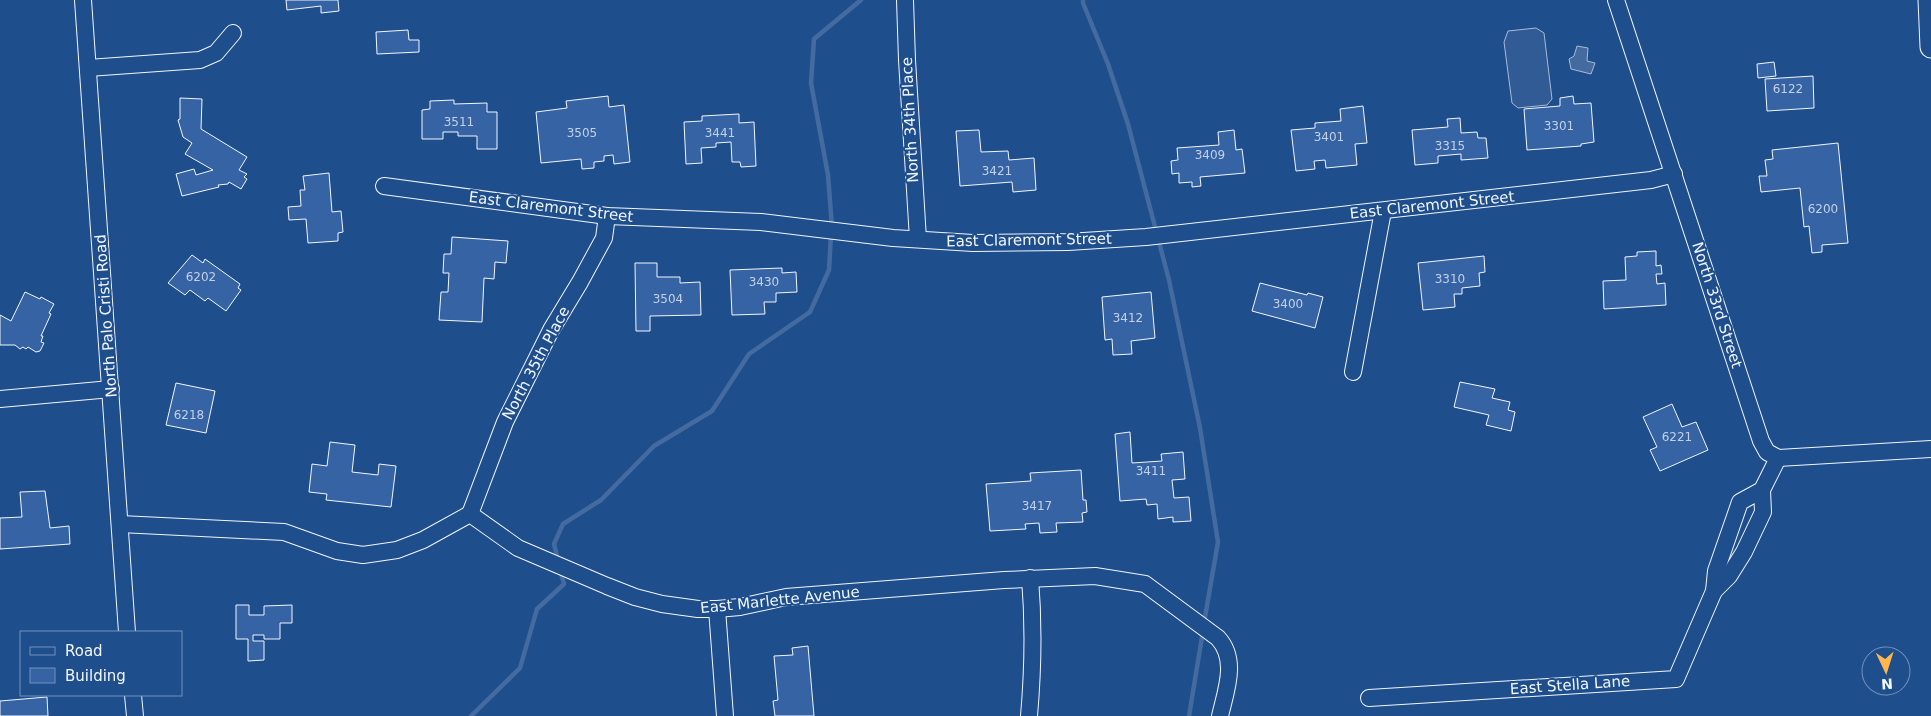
<svg xmlns="http://www.w3.org/2000/svg" width="1931" height="716" viewBox="0 0 1931 716" font-family="'DejaVu Sans',sans-serif">
  <style>
    .built { fill: #305b95; stroke: #a8bbd7 }
    .water { fill: #446ba0; stroke: #a8bbd7 }
    .lines { fill: none; stroke-linecap: round; stroke-linejoin: round }
    .stream { stroke: #446ba0; stroke-width: 4.5 }
    .building { fill: #3563a3; stroke: #f2f6ff }
    .minor-casing { stroke: #f2f6ff; stroke-width: 18 }
    .major-casing { stroke: #f2f6ff; stroke-width: 23 }
    .minor { stroke: #1f4e8c; stroke-width: 16 }
    .major { stroke: #1f4e8c; stroke-width: 21 }
    .labels { text-anchor: middle; dominant-baseline: central; stroke-width: 4; stroke-linejoin: round; paint-order: stroke }
    .number-label { font-size: 12px; fill: #c3d1e8 }
    .street-label { font-size: 15px; fill: #f2f6ff; stroke: #1f4e8c }
  </style>
  <rect width="100%" height="100%" fill="#1f4e8c"/>
  <path class="built" d="M1536,28L1544,33L1552,99L1547,105L1518,108L1512,103L1504,42L1508,31Z"/>
  <path class="water" d="M1577,46L1588,48L1587,61L1595,63L1591,74L1571,69L1569,59L1574,56Z"/>
  <g class="lines">
    <g class="stream">
      <path d="M1083,0V3L1108,64L1128,124L1169,280L1200,428L1218,542L1204,623"/>
      <path d="M832,227L828,175L811,83L814,39L861,0"/>
      <path d="M558,560L554,544L563,524L601,500L654,446L712,411L749,354L810,312L829,270L831,235"/>
      <path d="M471,716L520,668L537,609L564,584L560,570"/>
      <path d="M1189,716L1203,631"/>
    </g>
  </g>
  <g class="building">
    <path d="M286,0H338L339,11L321,13V6L287,10Z"/>
    <path d="M408,30L409,40H419V52L377,54L376,32Z"/>
    <path d="M1774,62L1776,76L1758,78L1757,64Z"/>
    <path d="M1813,76L1814,108L1767,111L1765,79Z"/>
    <path d="M608,96L609,107L624,105L630,162L614,164L613,155L604,156V161L594,162V168L582,169L581,159L541,163L536,112L567,108L566,101Z"/>
    <path d="M1573,96L1574,104L1591,103L1594,142L1581,144V146L1527,150L1524,109L1560,106V98Z"/>
    <path d="M180,98L202,99L201,129L247,157L239,170L247,174L244,177L247,179L241,189L229,182L228,184L218,185L219,187L182,196L176,174L194,169L196,175L213,170L185,154L192,143L183,137L178,120L180,119Z"/>
    <path d="M454,100V104L487,103V112H497V149H477V136H458V132H443V139H422V110L430,109V101Z"/>
    <path d="M1363,106L1367,143L1355,144L1357,165L1326,168L1325,160L1314,161L1315,169L1296,171L1291,130L1315,128V123L1341,121L1340,109Z"/>
    <path d="M739,114V123L754,122L756,166L741,167L740,162H732L731,142L716,143V147L701,148L702,163L686,164L684,122L702,121V116Z"/>
    <path d="M1460,118L1461,133L1477,132L1478,138H1486L1488,158L1461,160V154L1438,156V163L1415,165L1412,130L1448,127L1447,119Z"/>
    <path d="M979,130L981,152L1008,151L1009,160L1034,158L1036,190L1013,192L1012,182L960,186L956,131Z"/>
    <path d="M1234,130L1236,150L1242,149L1245,173L1200,177L1201,186L1192,187V182L1179,183V173L1172,174L1171,161L1178,160L1177,148L1219,145L1218,132Z"/>
    <path d="M1838,143L1848,243L1822,245V252L1812,253L1809,226L1804,227L1800,188L1761,192L1759,176H1767L1765,160L1773,159L1772,150Z"/>
    <path d="M329,173L332,212L341,211L343,232L338,233V241L308,243L306,219L289,220L288,207L301,206L300,190H305L303,176Z"/>
    <path d="M452,237L508,241L506,263L495,262L494,279L484,278L482,322L439,320L441,292H448L449,273H443L444,254H451Z"/>
    <path d="M1656,251V266L1661,265L1662,274H1656L1657,284L1665,283L1666,305L1604,309L1603,281L1626,280L1625,257L1637,256V252Z"/>
    <path d="M192,255L203,263L205,259L240,284L238,288L241,290L226,311L208,298L205,301L190,290L185,295L168,283Z"/>
    <path d="M1484,256L1485,272L1479,273L1480,286L1462,288V294H1454L1455,307L1423,310L1418,263Z"/>
    <path d="M635,263H657V277H680V283L700,282L701,315L650,316V331H636Z"/>
    <path d="M782,268V273L796,272L797,292L776,293V302H764L765,314L732,315L730,270Z"/>
    <path d="M1260,283L1307,295L1308,293L1323,297L1315,328L1252,311Z"/>
    <path d="M25,292L40,299L41,297L54,304L49,313L51,314L41,336H43L41,342L44,343L40,351L36,352L28,347L26,349L23,347L20,349L15,345H0V315L11,321Z"/>
    <path d="M1151,292L1155,338L1131,341L1132,354L1113,355L1112,339L1105,340L1102,297Z"/>
    <path d="M1460,382L1495,389L1492,398L1510,402L1508,410L1515,412L1511,431L1486,425L1489,415L1454,407Z"/>
    <path d="M176,383L215,391L206,433L166,425Z"/>
    <path d="M1672,404L1682,427L1696,422L1708,450L1660,471L1650,450L1657,447L1643,417Z"/>
    <path d="M1130,432L1132,463L1162,461L1161,454L1183,452L1185,479L1172,480L1174,498L1189,497L1191,521L1173,522V517L1158,519L1157,504L1147,505L1146,499L1120,501L1115,434Z"/>
    <path d="M330,442L355,445L352,472L378,475L379,464L396,466L391,507L326,500L327,494L309,492L312,464L327,466Z"/>
    <path d="M1081,470L1083,500H1086L1087,512L1082,513L1083,522L1056,523L1057,532L1040,533L1039,523L1025,524L1026,529L990,531L986,484L1031,481L1030,473Z"/>
    <path d="M45,491L50,528L69,526L70,544L0,549V518L22,517L20,492Z"/>
    <path d="M236,605H249V615H264V606L292,605V623H280V639H264V635H253V641H264V660L248,661V639H236Z"/>
    <path d="M808,646L814,716H775L773,701L778,700L774,656L793,655L792,648Z"/>
    <path d="M47,697L48,716H0V701Z"/>
  </g>
  <g class="lines">
    <g class="minor-casing">
      <g id="minor">
        <path d="M83,0L127,632"/>
        <path d="M905,0L907,60L918,239"/>
        <path d="M1616,0L1761,441L1767,452L1778,458L1931,449"/>
        <path d="M88,68L200,60L216,53L233,33"/>
        <path d="M384,186L607,216L761,222L893,238L973,243L1068,242L1146,237L1651,180L1674,174"/>
        <path d="M1353,372L1383,211"/>
        <path d="M0,399L111,389"/>
        <path d="M470,514L505,422L551,330L580,282L604,238L607,216"/>
        <path d="M120,524L284,532L337,551L363,555L397,550L423,540L470,514L518,548L607,586L635,597L662,604L698,609H717L740,607L786,597L1004,580L1095,576L1145,584L1218,638C1238,660 1226,690 1220,716"/>
        <path d="M1714,591L1729,576L1744,552L1763,512L1762,490L1778,458"/>
        <path d="M717,609L725,716"/>
        <path d="M133,695L135,716"/>
        <path d="M1369,698L1676,679L1714,591L1716,571L1740,502L1762,490"/>
        <path d="M1029,716C1033,670 1034,625 1030,578"/>
      </g>
    </g>
    <g class="major-casing">
      <path id="major" d="M1929,0L1931,47"/>
    </g>
    <use href="#minor" class="minor"/>
    <use href="#major" class="major"/>
  </g>
  <g class="labels">
    <g class="number-label">
      <text x="1788" y="89">6122</text>
      <text x="459" y="122">3511</text>
      <text x="1559" y="126">3301</text>
      <text x="582" y="133">3505</text>
      <text x="720" y="133">3441</text>
      <text x="1329" y="137">3401</text>
      <text x="1450" y="146">3315</text>
      <text x="1210" y="155">3409</text>
      <text x="997" y="171">3421</text>
      <text x="1823" y="209">6200</text>
      <text x="201" y="277">6202</text>
      <text x="1450" y="279">3310</text>
      <text x="764" y="282">3430</text>
      <text x="668" y="299">3504</text>
      <text x="1288" y="304">3400</text>
      <text x="1128" y="318">3412</text>
      <text x="189" y="415">6218</text>
      <text x="1677" y="437">6221</text>
      <text x="1151" y="471">3411</text>
      <text x="1037" y="506">3417</text>
    </g>
    <g class="street-label">
      <text transform="translate(910 120) rotate(-93)">North 34th Place</text>
      <text transform="translate(1432 205) rotate(-6)">East Claremont Street</text>
      <text transform="translate(551 207) rotate(7)">East Claremont Street</text>
      <text transform="translate(1029 240) rotate(-1)">East Claremont Street</text>
      <text transform="translate(1717 305) rotate(72)">North 33rd Street</text>
      <text transform="translate(106 316) rotate(-94)">North Palo Cristi Road</text>
      <text transform="translate(536 363) rotate(-62)">North 35th Place</text>
      <text transform="translate(780 600) rotate(-6)">East Marlette Avenue</text>
      <text transform="translate(1570 685) rotate(-4)">East Stella Lane</text>
    </g>
  </g>
  <rect x="20" y="631" width="162" height="65" fill="#1f4e8c" stroke="#7391ba"/>
  <rect x="30" y="647" width="25" height="8" fill="#1f4e8c" stroke="#7391ba"/>
  <text x="65" y="656" font-size="15" fill="#f2f6ff">Road</text>
  <rect x="30" y="668" width="25" height="15" fill="#3563a3" stroke="#7391ba"/>
  <text x="65" y="681" font-size="15" fill="#f2f6ff">Building</text>
  <g transform="translate(1886 671) rotate(176)"><circle r="24" fill="#1f4e8c" stroke="#7391ba"/>
  <path d="M0-4L9 19L0 12L-9 19Z" fill="#ffb74d"/>
  <text y="-8" font-size="14" font-weight="bold" text-anchor="middle" fill="#f2f6ff">N</text>
  </g>
</svg>
